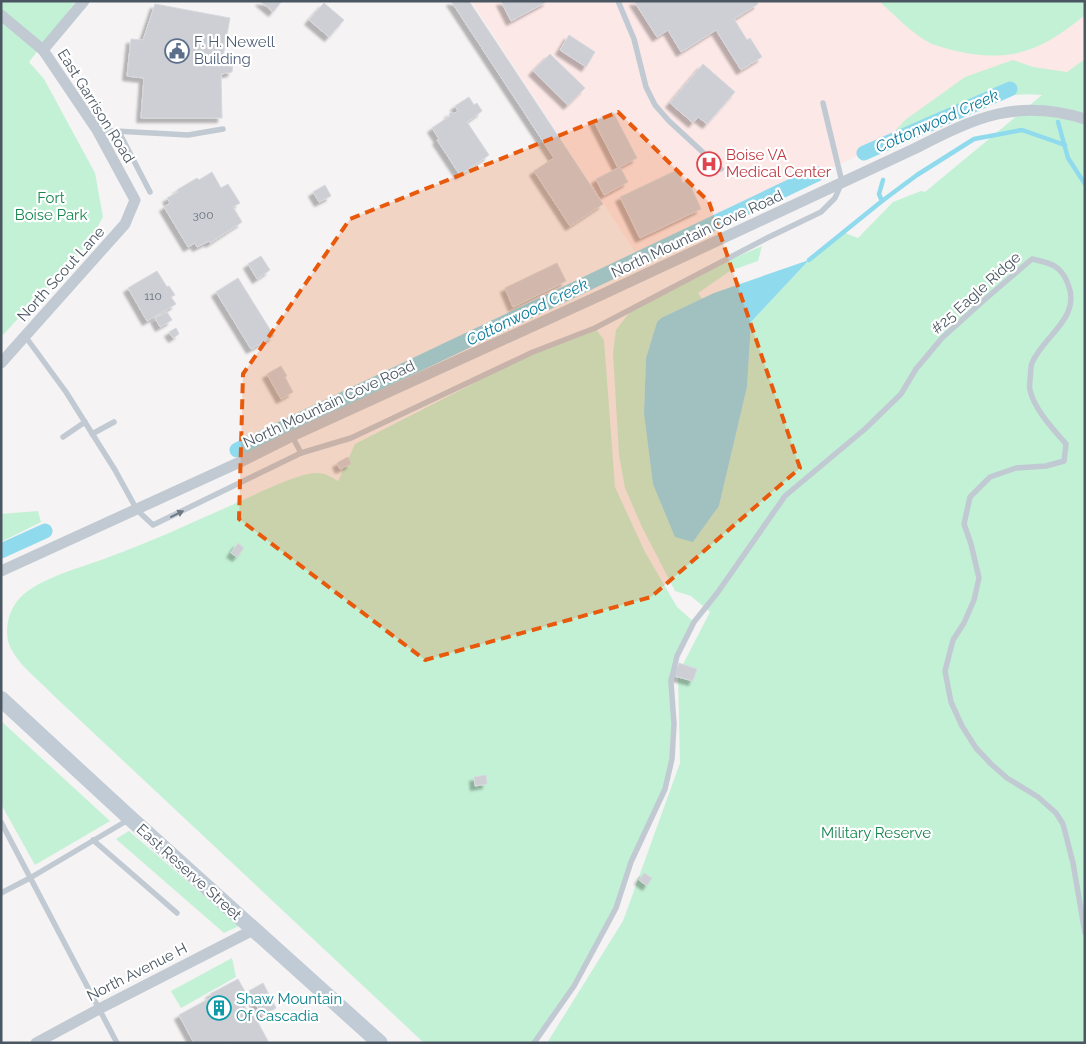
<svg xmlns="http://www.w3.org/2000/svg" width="1086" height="1044" viewBox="0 0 1086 1044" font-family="Raleway,sans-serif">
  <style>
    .medical { fill: #fce8e6 }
    .green { fill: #c3f1d5 }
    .water { fill: #90daee }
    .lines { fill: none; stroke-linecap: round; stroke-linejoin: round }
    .stream { stroke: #90daee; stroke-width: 4.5 }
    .canal { stroke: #90daee; stroke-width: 15 }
    .building { fill: #cdcfd5; stroke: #d7d9de; filter: url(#shadow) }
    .lane { stroke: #c1cad2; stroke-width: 5.5 }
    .street { stroke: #c1cad2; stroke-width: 11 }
    .secondary { stroke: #c1cbd6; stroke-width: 16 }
    .oneway { fill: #6e7983 }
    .marked { fill: #e8590c; fill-opacity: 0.2; stroke: #e8590c; stroke-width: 4; stroke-dasharray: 10 6; stroke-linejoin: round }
    .labels { text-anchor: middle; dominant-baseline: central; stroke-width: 4.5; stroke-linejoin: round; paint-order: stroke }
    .number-label { font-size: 12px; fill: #6b747e }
    .service-label { font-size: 15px; fill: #4e5e75; stroke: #fff; text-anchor: start }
    .street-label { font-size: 15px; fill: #4a5661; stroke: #fff }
    .health-label { font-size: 15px; fill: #be3a42; stroke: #fff; text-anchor: start }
    .park-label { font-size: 15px; fill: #17864f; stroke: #fff }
    .culture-label { font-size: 15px; fill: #0d838f; stroke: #fff; text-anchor: start }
    .water-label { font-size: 16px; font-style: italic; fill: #0c7c9b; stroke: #fff }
  </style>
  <defs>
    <filter id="shadow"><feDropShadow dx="-4.5" dy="4.5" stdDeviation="1" flood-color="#0004"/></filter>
  </defs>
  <rect width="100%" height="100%" fill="#f5f3f3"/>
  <path class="medical" d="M471,1H1085V63L1058,82L1011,84L639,258Z"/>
  <g class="green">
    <path d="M1,1H76L29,62L44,79L95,173L103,217L88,243L1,337Z"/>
    <path d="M883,1H1082L1085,4V15C1046,47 1017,62 966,53C955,51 943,48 932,44C913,35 897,17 881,3Z"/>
    <path d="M1085,59V1043H547L623,921L680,763L678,674L710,612L691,596L675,591L642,527L625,488L619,455L613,353L616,330L629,313L688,278L762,246L758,261L730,271L698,293L702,299L661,318L657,322L646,358L644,413L693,542L719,506L747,387L751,322L809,260L845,233L858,238L893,202L921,191L925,192L1042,95C990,90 945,116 900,137L896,130L905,120L965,77L1013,60L1033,67L1067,72Z"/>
    <path d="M595,328L604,340L615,487L645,552L677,607L694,622L677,656L671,682L672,759L665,789L631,863L616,908L574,987L534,1043H424L51,693C37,678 16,663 9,644C4,629 9,609 20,598C38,578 84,567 109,557C148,543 187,525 225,508C245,500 298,472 317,473C326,473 331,477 338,481L355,444L533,353Z"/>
    <path d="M38,511L41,522L1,542V514Z"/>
    <path d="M1,721L110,821L35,865L1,804Z"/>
    <path d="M129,831L239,926L224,933L116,839Z"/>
    <path d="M232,958L236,977L181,1008L171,991Z"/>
  </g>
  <path class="water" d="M809,260L751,322L747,387L719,506L693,542L675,537L653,484L644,413L646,358L657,322L661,318L714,293Z"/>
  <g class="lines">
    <g class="stream">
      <path d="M1058,122L1068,158L1085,184"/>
      <path d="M882,201L917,175L974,139L1022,130L1065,145"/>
      <path d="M809,260L882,201L879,194L883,180"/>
    </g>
    <g class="canal">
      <path d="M864,153L1010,89"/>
      <path d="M237,450L817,174"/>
      <path d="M1,551L45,531"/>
    </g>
  </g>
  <g class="building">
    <path d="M260,1H282L273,12Z"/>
    <path d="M451,1H469L603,204L570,226L534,171L554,158Z"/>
    <path d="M501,1H548L511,21Z"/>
    <path d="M634,1H757L758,4L734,19L747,40L750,38L762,57L741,70L716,30L681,52L668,30L657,37Z"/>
    <path d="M324,3L344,20L329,37L309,20Z"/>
    <path d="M155,4L230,18L222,62L233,63L232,72L221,74L222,118H141L144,78L127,76L131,39L143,40Z"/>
    <path d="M569,35L595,52L586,67L560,50Z"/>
    <path d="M550,54L585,88L568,105L533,71Z"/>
    <path d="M703,64L735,92L707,124L698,117L693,123L670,103Z"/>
    <path d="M469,97L474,105L477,103L482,111L467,122L489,155L460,175L437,140L439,139L432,128L450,116L449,114L452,112L453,114L458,111L455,106Z"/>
    <path d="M613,112L637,158L620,167L628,182L604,195L596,179L618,168L594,121Z"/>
    <path d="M677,170L683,183L688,180L701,209L640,238L620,197Z"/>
    <path d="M212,172L221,188L228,184L240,203L233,207L242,222L210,243L209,241L197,247L195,243L188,247L164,207L170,203L167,198L178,192L177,190L197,178L199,180Z"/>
    <path d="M325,185L331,196L319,202L313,192Z"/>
    <path d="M261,256L270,270L257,279L248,264Z"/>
    <path d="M557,263L566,281L513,307L505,288Z"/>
    <path d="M157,271L167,287L169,286L175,295L171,297L176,304L147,321L128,288Z"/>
    <path d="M238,278L274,336L251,349L216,292Z"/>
    <path d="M167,312L172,320L160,327L155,318Z"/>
    <path d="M176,328L179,334L173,338L169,332Z"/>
    <path d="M281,366L287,376L285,377L293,392L281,399L267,374Z"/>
    <path d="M348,457L351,464L340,469L337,463Z"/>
    <path d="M238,543L244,548L237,557L231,553Z"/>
    <path d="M679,663L697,669L693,681L674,676Z"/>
    <path d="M486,775L487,784L475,786L474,777Z"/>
    <path d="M644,873L652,878L647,886L639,880Z"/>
    <path d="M238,979L249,999L243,1003L249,1014L253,1013L269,1043H226V1041L223,1043H194L179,1015L212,997L210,994Z"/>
    <path d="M263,983L276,1008L262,1016L249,991Z"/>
  </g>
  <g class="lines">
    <g class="lane">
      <path d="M618,1L634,39L646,87L655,105L669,121L721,169"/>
      <path d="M97,130L188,135L223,129"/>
      <path d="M119,132L150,192"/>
      <path d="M25,336L66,392L115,470L137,510L153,525L301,453L351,438L533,352L595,328L767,238L821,212L835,198L842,182L823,103"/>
      <path d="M92,434L114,422"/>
      <path d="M292,436L301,453"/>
      <path d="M63,437L85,422"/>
      <path d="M1,822L117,1043"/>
      <path d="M93,840L177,913"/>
      <path d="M1,893L30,878L128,820"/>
      <path d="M534,1043L574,986L608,923L616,908L631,862L665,789L672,759L674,724L671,682L677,656L694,622L718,592L785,496L865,429L901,394L916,369L942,338L983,301L1032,259C1050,263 1061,265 1068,284C1082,318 1043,336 1032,363C1030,368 1031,374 1030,379C1030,382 1029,387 1030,390C1034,409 1054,430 1066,444L1064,461L1046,466L1016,468L990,477L970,497L964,524L971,544L979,578L974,600L964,623L953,640L945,671L951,702L962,726L976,748L991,764L1007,778L1038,797L1056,813L1063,824L1073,863L1085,933"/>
    </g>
    <g class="street">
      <path d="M1,15L43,50L97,130L135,200L125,224L1,363"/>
      <path d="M43,50L84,1"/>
      <path d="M1,571L240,462L292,436L601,295L916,148C976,117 1018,98 1085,119"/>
      <path d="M36,1043L99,1009L253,930"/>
    </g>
    <path class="secondary" d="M1,699L130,818L380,1043"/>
  </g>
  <defs><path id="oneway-solid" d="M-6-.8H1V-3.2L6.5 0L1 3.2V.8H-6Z" transform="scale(1.25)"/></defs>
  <use class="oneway" href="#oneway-solid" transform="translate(177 514) rotate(-26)"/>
  <path class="marked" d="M618,112L709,202L800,468L651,597L425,660L239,519L243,374L350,219Z"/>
  <defs>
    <g id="civic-ring" transform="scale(1.25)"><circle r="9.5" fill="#fff" stroke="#5c6f8a" stroke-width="1.5"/><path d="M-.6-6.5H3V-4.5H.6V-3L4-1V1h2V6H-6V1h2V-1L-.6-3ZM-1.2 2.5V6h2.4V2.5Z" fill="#5c6f8a"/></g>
    <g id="hospital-ring" transform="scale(1.25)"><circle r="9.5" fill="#fff" stroke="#e0444e" stroke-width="1.5"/><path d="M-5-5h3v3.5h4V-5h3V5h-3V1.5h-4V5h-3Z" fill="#e0444e"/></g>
    <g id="building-ring" transform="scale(1.25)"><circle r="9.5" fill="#fff" stroke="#0f9aa8" stroke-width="1.5"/><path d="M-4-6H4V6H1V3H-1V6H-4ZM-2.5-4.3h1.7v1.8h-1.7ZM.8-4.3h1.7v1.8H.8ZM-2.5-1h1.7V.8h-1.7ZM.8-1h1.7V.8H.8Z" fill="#0f9aa8"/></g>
  </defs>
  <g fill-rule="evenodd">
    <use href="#civic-ring" x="177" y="51"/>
    <use href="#hospital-ring" x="709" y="164"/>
    <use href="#building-ring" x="219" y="1008"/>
  </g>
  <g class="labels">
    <g class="number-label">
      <text x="203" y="215">300</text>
      <text x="153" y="296">110</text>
    </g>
    <g class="service-label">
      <text x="194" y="42">F. H. Newell<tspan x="194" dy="17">Building</tspan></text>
    </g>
    <g class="street-label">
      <text transform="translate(96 106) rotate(58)">East Garrison Road</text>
      <text transform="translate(697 234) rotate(-25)">North Mountain Cove Road</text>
      <text transform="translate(61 274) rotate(-48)">North Scout Lane</text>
      <text transform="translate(976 293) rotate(-42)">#25 Eagle Ridge</text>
      <text transform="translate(329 404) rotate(-25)">North Mountain Cove Road</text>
      <text transform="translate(189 872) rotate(42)">East Reserve Street</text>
      <text transform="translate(137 972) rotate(-27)">North Avenue H</text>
    </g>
    <g class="health-label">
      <text x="726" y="155">Boise VA<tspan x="726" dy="17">Medical Center</tspan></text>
    </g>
    <g class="park-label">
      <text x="51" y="198">Fort<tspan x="51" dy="17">Boise Park</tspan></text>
      <text x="876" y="833">Military Reserve</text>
    </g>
    <g class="culture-label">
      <text x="236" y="999">Shaw Mountain<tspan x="236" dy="17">Of Cascadia</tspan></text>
    </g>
    <g class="water-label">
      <text transform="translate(937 121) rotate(-24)">Cottonwood Creek</text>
      <text transform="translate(527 312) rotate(-26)">Cottonwood Creek</text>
    </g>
  </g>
  <rect width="1086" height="1044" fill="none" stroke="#4a5661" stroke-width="5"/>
</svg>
